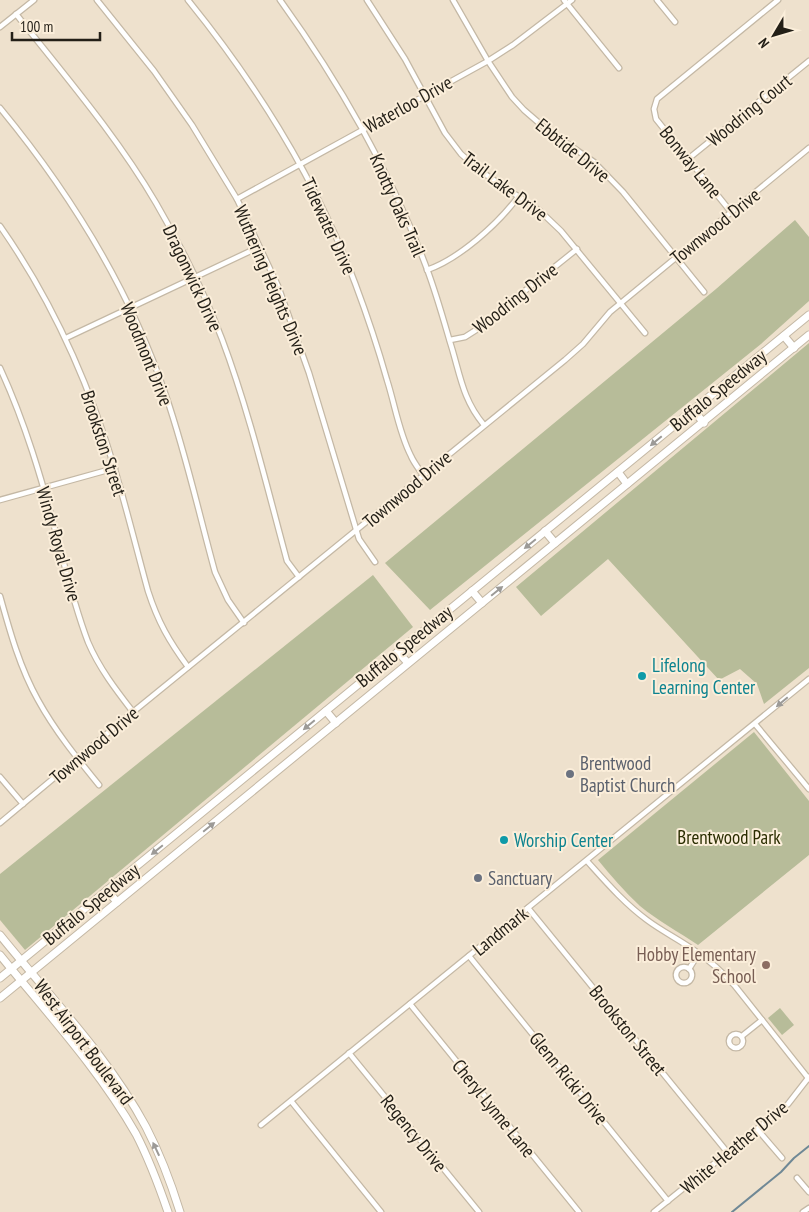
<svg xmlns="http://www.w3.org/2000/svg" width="809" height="1212" viewBox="0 0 809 1212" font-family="'PT Sans Narrow',sans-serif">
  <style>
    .green { fill: #b7bc99 }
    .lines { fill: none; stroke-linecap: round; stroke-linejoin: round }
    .stream { stroke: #6f8895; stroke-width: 2 }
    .street-casing { stroke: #c4b8a5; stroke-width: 7 }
    .secondary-casing { stroke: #c4b8a5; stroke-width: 9 }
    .street { stroke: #fff; stroke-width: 4.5 }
    .secondary { stroke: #fff; stroke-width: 7 }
    .oneway { fill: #9c9a97 }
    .culture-dot { fill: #0f9aa8; stroke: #fbeeda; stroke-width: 2 }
    .worship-dot { fill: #6b7280; stroke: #fbeeda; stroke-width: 2 }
    .education-dot { fill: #8d6e63; stroke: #fbeeda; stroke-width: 2 }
    .labels { text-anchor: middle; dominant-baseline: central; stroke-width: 4; stroke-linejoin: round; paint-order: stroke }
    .street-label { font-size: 19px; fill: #231f17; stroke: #fbeeda }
    .culture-label { font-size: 19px; fill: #0d838f; stroke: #fbeeda; text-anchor: start }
    .worship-label { font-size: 19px; fill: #5b616d; stroke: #fbeeda; text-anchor: start }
    .park-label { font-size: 19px; fill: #2a2d00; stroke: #fbeeda }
    .education-label { font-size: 19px; fill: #785e54; stroke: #fbeeda; text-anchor: end }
  </style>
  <rect width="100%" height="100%" fill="#eee1cd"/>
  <g class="green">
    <path d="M795,220L809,237V301L761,344L430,610L385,563L716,289Z"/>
    <path d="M809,343V668L764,704L757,684L740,669L719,680L608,559L541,616L516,587Z"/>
    <path d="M373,575L413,627L25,950L0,920V874Z"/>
    <path d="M754,732L809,801V855L698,945C679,932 658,921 640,906C625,892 611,876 598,860Z"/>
    <path d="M780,1008L794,1025L782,1035L768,1018Z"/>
  </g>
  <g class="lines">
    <path class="stream" d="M732,1212L781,1172L794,1158L809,1146"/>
    <g class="street-casing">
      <g id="street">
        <path d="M97,0L154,71L192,125L237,199L278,286L309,373L359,539L375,562"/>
        <path d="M188,0C257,85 316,180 355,283C367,315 378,348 387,380C395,405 399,433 411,456C414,463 419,469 423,475"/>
        <path d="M280,0C340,83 391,173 427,269C436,293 443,318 450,342C460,373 462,399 484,425"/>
        <path d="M367,0L405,59L445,133L461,154L479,170L540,211L561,231L645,333"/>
        <path d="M453,0L488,61L512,97L524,110L546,129L594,162L623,192L704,292"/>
        <path d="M564,0L619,68"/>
        <path d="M657,0L675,22"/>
        <path d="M16,14C65,76 116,135 156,203C181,246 204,292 222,339C249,411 267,487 287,561L299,577"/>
        <path d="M0,27L34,0"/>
        <path d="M0,108C71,194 130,290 166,396C186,454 199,514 215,572L228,600L244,623"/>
        <path d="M688,159L809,61"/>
        <path d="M237,199L488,61L513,45L572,0"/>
        <path d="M731,212L656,119L654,109L657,99L778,0"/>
        <path d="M0,226C52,300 89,383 115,470C127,510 137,551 148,591C158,622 169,641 188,667"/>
        <path d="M427,270C459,259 498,224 518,197"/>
        <path d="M66,338L259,247"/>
        <path d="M450,340L465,337L476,330L577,249"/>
        <path d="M0,368C25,422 42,480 57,537C66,572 75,608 88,642C99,668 116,690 133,712"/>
        <path d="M0,500L115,468"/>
        <path d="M0,596C10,632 20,668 38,700C55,731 77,758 99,785"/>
        <path d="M755,724L809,789"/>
        <path d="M0,777L23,804"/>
        <path d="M0,823L133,712L565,360L583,344L610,312L809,148"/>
        <path d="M587,861C606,882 624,903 647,920C663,932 682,941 698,953C712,962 724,974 735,986L809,1079"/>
        <path d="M528,908L728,1153"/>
        <path d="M469,956L668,1201"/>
        <circle cx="684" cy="975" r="8"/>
        <path d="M689,969L699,953"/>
        <path d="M410,1004L579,1212"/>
        <circle cx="736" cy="1041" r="7"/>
        <path d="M742,1036L762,1020"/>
        <path d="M349,1053L479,1212"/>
        <path d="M291,1101L381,1212"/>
        <path d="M261,1125L809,679"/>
        <path d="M757,1129L782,1158"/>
        <path d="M797,1178L809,1192"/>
        <path d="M654,1212L788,1104L809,1077"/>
        <path d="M803,1212L809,1208"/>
      </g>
    </g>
    <g class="secondary-casing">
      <g id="secondary">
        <path d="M784,336L794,348"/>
        <path d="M693,410L704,423"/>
        <path d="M618,472L627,484"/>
        <path d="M545,531L555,543"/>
        <path d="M472,591L482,603"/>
        <path d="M398,652L408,663"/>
        <path d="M326,711L336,723"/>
        <path d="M107,890L117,902"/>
        <path d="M0,935C50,997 108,1056 146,1127C160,1154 171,1183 180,1212"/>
        <path d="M0,955C47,1013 99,1069 136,1134C149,1159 159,1186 168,1212"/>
        <path d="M0,978L809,315"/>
        <path d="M0,998L809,335"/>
      </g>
    </g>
    <use href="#street" class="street"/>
    <use href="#secondary" class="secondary"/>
  </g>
  <defs><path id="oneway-solid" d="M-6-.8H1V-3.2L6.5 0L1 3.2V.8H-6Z" transform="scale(1.25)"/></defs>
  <g class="oneway">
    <use href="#oneway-solid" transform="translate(656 441) rotate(140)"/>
    <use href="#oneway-solid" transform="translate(530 544) rotate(141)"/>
    <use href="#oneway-solid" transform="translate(497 591) rotate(-39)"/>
    <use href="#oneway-solid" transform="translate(782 702) rotate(140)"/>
    <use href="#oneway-solid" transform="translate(309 725) rotate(140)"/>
    <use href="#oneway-solid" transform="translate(209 827) rotate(-39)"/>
    <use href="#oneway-solid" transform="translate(157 850) rotate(141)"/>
    <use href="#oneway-solid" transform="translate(156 1149) rotate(-115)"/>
  </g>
  <g class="culture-dot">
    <circle cx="642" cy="676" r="5"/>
    <circle cx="504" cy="840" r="5"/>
  </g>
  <g class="worship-dot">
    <circle cx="570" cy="774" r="5"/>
    <circle cx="478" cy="878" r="5"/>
  </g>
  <circle class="education-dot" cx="766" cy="965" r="5"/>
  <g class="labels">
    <g class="street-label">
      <text transform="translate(408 104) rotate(-29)">Waterloo Drive</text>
      <text transform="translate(749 110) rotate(-39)">Woodring Court</text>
      <text transform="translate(573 150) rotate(39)">Ebbtide Drive</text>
      <text transform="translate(691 162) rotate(51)">Bonway Lane</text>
      <text transform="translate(505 186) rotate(37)">Trail Lake Drive</text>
      <text transform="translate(398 205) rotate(66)">Knotty Oaks Trail</text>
      <text transform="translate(329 226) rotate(65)">Tidewater Drive</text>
      <text transform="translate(715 226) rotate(-39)">Townwood Drive</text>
      <text transform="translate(193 278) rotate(65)">Dragonwick Drive</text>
      <text transform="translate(271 280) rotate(67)">Wuthering Heights Drive</text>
      <text transform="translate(515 298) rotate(-38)">Woodring Drive</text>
      <text transform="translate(147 354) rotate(68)">Woodmont Drive</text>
      <text transform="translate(718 390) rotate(-39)">Buffalo Speedway</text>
      <text transform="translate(104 443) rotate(72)">Brookston Street</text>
      <text transform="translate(407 489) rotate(-40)">Townwood Drive</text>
      <text transform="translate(59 544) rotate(74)">Windy Royal Drive</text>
      <text transform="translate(404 646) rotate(-39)">Buffalo Speedway</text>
      <text transform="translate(94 745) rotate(-40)">Townwood Drive</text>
      <text transform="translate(91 904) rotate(-39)">Buffalo Speedway</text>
      <text transform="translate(500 931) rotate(-39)">Landmark</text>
      <text transform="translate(628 1030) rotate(51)">Brookston Street</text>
      <text transform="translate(84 1042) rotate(53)">West Airport Boulevard</text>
      <text transform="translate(569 1078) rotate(51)">Glenn Ricki Drive</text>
      <text transform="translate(494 1108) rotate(51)">Cheryl Lynne Lane</text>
      <text transform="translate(414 1133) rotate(51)">Regency Drive</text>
      <text transform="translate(734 1147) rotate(-40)">White Heather Drive</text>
    </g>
    <g class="culture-label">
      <text x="652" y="665">Lifelong<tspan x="652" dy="22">Learning Center</tspan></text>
      <text x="514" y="840">Worship Center</text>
    </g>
    <g class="worship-label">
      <text x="580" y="763">Brentwood<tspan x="580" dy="22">Baptist Church</tspan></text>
      <text x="488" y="878">Sanctuary</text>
    </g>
    <g class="park-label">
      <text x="729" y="837">Brentwood Park</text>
    </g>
    <g class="education-label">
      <text x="756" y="954">Hobby Elementary<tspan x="756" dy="22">School</tspan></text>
    </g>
  </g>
  <g transform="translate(774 35) rotate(232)" stroke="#fbeeda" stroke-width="4" paint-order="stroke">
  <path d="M0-4L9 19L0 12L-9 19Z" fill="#231f17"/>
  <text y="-8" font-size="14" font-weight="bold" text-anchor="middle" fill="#231f17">N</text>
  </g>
  <path d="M12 32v8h88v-8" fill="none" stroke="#231f17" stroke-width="2.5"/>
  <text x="20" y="32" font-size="15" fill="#231f17" stroke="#fbeeda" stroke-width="4" paint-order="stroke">100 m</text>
</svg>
